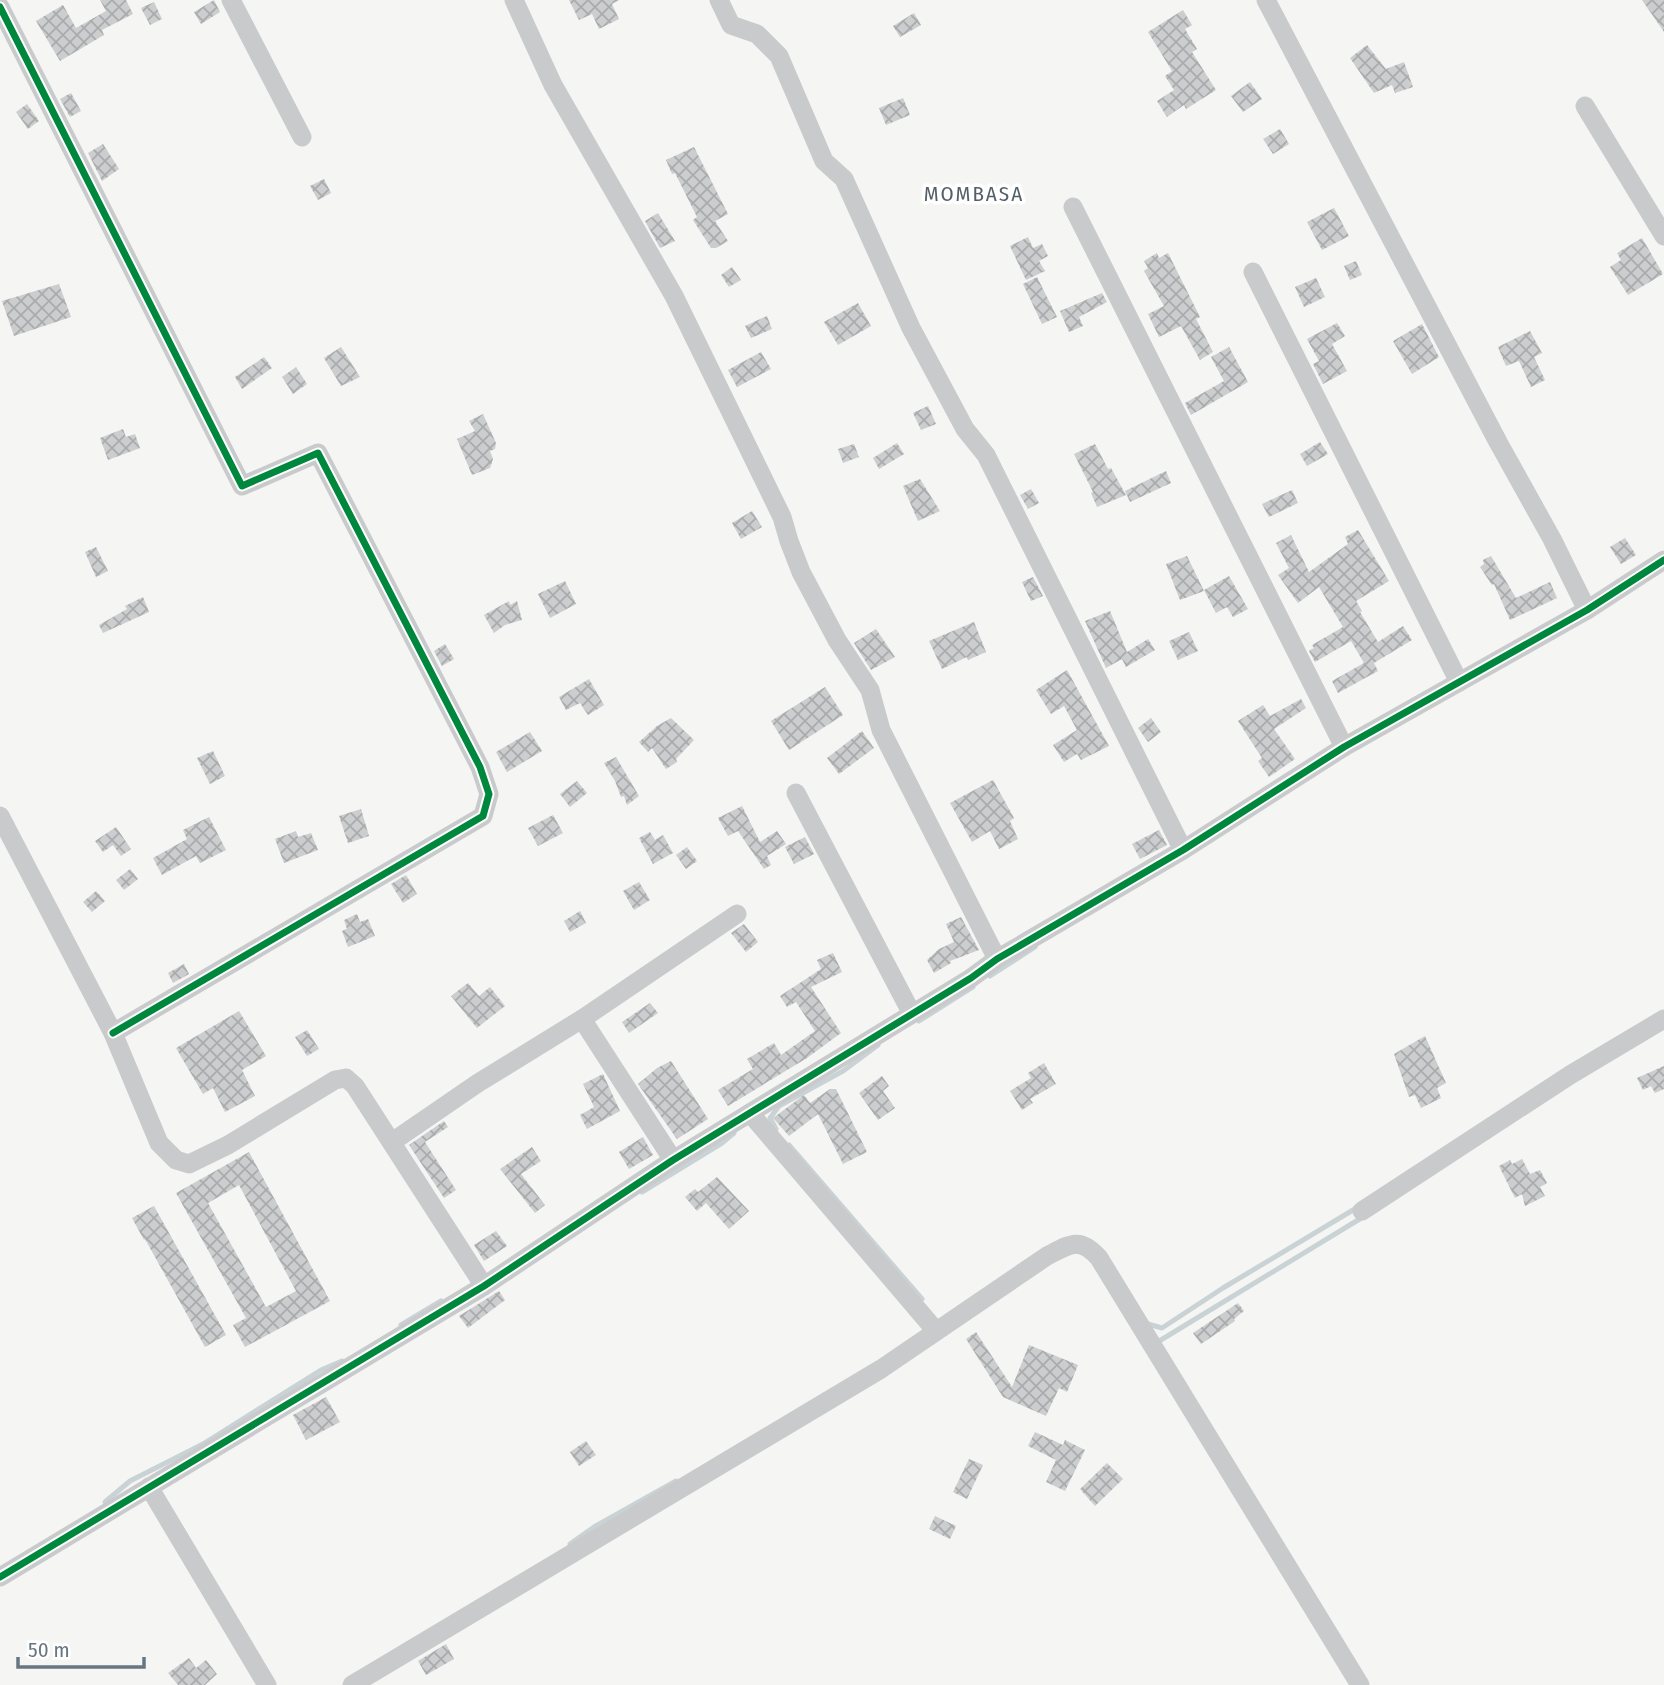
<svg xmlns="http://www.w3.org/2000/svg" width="1664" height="1685" viewBox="0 0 1664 1685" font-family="'Fira Sans Condensed',sans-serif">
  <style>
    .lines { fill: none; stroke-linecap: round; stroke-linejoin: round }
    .stream { stroke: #c9d2d4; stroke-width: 5 }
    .building { fill: url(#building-cross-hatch); fill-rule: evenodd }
    .street { stroke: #c9cacb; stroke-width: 19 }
    .cycleway-casing { stroke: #fff; stroke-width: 11 }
    .cycleway { stroke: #00873e; stroke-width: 7 }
    .labels { text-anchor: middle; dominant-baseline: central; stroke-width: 7; stroke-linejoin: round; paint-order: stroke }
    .quarter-label { font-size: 21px; letter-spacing: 2px; fill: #546068; stroke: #fff }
  </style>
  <defs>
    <pattern id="building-cross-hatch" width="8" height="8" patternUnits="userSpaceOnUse" patternTransform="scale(1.75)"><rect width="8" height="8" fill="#cccdce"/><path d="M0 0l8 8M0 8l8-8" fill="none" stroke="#a9abad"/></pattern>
  </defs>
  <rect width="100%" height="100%" fill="#f5f5f4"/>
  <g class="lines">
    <g class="stream">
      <path d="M990,976L1035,947"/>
      <path d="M919,1021L973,987"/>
      <path d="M776,1129L770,1118L779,1106L843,1071L878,1045"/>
      <path d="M789,1145L922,1299"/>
      <path d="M642,1192L722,1143L734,1133"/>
      <path d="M1148,1324L1162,1328L1223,1288L1358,1207"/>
      <path d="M401,1325L441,1301"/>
      <path d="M1156,1343L1363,1217"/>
      <path d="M105,1502L130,1481L203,1444L321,1370L342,1361"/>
      <path d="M570,1544L594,1527L676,1481"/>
    </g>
  </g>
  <g class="building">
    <path d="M100,0H126L133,14L102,30L104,35L60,61L36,21L63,5L76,28L106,11Z"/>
    <path d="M214,0L220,12L201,24L194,12Z"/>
    <path d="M569,0H619L612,4L619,19L599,29L592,14L579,20Z"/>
    <path d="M1642,0H1664V32Z"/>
    <path d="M154,2L162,19L150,25L141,8Z"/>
    <path d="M1183,10L1192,25L1185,29L1197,49L1192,52L1216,90L1186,109L1184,105L1167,117L1157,101L1174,90L1165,76L1172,71L1148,32Z"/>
    <path d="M914,13L921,25L900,37L893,26Z"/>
    <path d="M1367,45L1386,69L1404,62L1413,87L1395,93L1392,85L1374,93L1350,58Z"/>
    <path d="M1250,82L1262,99L1243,112L1231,96Z"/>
    <path d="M71,93L81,111L70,117L60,99Z"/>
    <path d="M903,98L910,115L886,125L879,108Z"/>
    <path d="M27,104L39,121L28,129L16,112Z"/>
    <path d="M1280,129L1289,144L1273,154L1263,139Z"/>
    <path d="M103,144L119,169L102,181L88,153Z"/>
    <path d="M694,147L728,214L715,221L728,241L716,248H711L693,220L697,217L675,173L672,174L666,160Z"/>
    <path d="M324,179L331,193L318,200L310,186Z"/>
    <path d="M1334,208L1349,236L1322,250L1307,222Z"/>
    <path d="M658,213L675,241L660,248L645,221Z"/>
    <path d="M1028,237L1033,248L1042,244L1048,256L1039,261L1045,271L1026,280L1010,246Z"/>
    <path d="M1642,238L1663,274L1628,295L1610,267L1621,260L1617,253Z"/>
    <path d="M1157,253L1159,258L1168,253L1200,317L1196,319L1213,352L1200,360L1181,326L1159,337L1148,314L1164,306L1144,271L1148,268L1144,261Z"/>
    <path d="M1356,261L1362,275L1350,280L1344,266Z"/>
    <path d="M732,267L741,280L729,287L721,275Z"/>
    <path d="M1037,277L1057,317L1042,324L1023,284Z"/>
    <path d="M1316,278L1325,297L1304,307L1295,287Z"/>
    <path d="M59,284L71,317L14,336L2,301Z"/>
    <path d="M1102,293L1107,302L1079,317L1083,326L1069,332L1060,311Z"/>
    <path d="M858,303L871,326L838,345L824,322Z"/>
    <path d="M767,316L772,329L751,338L745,326Z"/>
    <path d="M1337,323L1345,336L1332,344L1347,371L1323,384L1313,364L1319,361L1307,339Z"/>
    <path d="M1422,324L1439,357L1412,374L1393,341Z"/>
    <path d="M1530,331L1542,353L1534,357L1545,380L1531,387L1519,361L1506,366L1498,347Z"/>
    <path d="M341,347L360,377L341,386L324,358Z"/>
    <path d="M1229,347L1248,382L1191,415L1185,403L1224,381L1211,357Z"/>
    <path d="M761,352L771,369L737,387L728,370Z"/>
    <path d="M264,357L272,368L242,389L235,377Z"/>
    <path d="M296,367L307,384L293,394L282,377Z"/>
    <path d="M928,406L936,424L921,430L913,413Z"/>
    <path d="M483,414L496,443L495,449L490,451L493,459L490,468L472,475L457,439L475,431L469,421Z"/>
    <path d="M123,429L126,437L135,434L140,448L108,460L100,438Z"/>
    <path d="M1320,442L1328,454L1307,466L1300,454Z"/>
    <path d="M897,443L904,454L879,469L873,458Z"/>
    <path d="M854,444L859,457L843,463L838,449Z"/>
    <path d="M1095,444L1108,469L1111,468L1126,495L1097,507L1091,493L1093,492L1074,454Z"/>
    <path d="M1166,471L1171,483L1130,502L1125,491Z"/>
    <path d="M920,479L940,511L918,521L903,486Z"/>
    <path d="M1031,489L1039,503L1028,509L1020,495Z"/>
    <path d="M1292,490L1298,503L1269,517L1262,504Z"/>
    <path d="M752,511L762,527L741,539L732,523Z"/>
    <path d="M1358,530L1389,581L1356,601L1362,611L1360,612L1378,642L1403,626L1412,640L1374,663L1378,671L1338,693L1332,681L1364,663L1351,641L1315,662L1309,651L1314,648L1312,645L1343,627L1319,587L1298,603L1278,575L1289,568L1276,543L1291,535L1309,572L1348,544L1345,537Z"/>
    <path d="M1625,538L1636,555L1621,564L1610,547Z"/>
    <path d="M96,547L108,571L96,577L85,552Z"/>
    <path d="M1187,556L1204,591L1180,600L1166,564Z"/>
    <path d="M1491,556L1516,598L1550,582L1557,598L1510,620L1494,584L1492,585L1480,567L1484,564L1483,560Z"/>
    <path d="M1229,576L1248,609L1233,617L1227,607L1216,613L1204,590Z"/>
    <path d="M1033,577L1043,596L1031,601L1022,582Z"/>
    <path d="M565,581L576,604L550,618L538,594Z"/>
    <path d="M143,597L149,612L103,633L99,625L127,609L125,606Z"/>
    <path d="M509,601L510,605L517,601L522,620L505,625L494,633L484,615Z"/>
    <path d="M1110,611L1127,652L1148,639L1155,650L1126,667L1122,659L1106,668L1085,621Z"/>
    <path d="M974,622L986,652L968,660L967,657L942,669L929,641Z"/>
    <path d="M876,629L895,657L871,670L854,643Z"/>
    <path d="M1189,632L1198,651L1178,660L1169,641Z"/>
    <path d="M445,644L454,659L442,666L434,651Z"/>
    <path d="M1067,670L1109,746L1081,760L1077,754L1064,762L1053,745L1077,730L1064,706L1051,714L1036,690Z"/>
    <path d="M589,679L604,705L588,715L580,703L566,710L559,697Z"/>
    <path d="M825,687L843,715L789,750L771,721Z"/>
    <path d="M1301,699L1306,708L1274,729L1295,759L1269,777L1258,761L1262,758L1238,721L1263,705L1270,716Z"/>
    <path d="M671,718L694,740L676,759L677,762L666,769L652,748L648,752L639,742L657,726Z"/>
    <path d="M1151,718L1161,732L1148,742L1138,728Z"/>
    <path d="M862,731L874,748L839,774L827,758Z"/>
    <path d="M530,732L542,751L507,772L496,752Z"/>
    <path d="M213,751L225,776L210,784L197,758Z"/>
    <path d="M616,757L639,796L627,805L624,796L621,797L615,781L604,763Z"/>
    <path d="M993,780L1014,818L1010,821L1018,839L999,849L990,831L972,842L950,803Z"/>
    <path d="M577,781L587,793L570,807L560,794Z"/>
    <path d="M742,806L760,842L777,831L786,844L767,856L771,865L764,869L738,831L728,836L718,818Z"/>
    <path d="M361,809L369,836L348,843L339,816Z"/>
    <path d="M553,815L563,833L538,846L528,828Z"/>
    <path d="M209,817L226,850L200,863L196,856L162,875L153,858L187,839L183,830Z"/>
    <path d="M116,827L131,849L121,856L113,845L103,852L95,841Z"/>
    <path d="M1159,830L1167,845L1140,859L1132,844Z"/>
    <path d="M296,831L298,837L311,833L318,850L284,863L275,839Z"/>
    <path d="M650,832L655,840L663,835L673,853L653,864L639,838Z"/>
    <path d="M805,837L814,854L794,864L785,847Z"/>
    <path d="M687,847L697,861L686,869L676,855Z"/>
    <path d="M130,869L138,879L124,890L116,880Z"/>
    <path d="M406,875L417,894L403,903L391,884Z"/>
    <path d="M639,882L650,900L634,910L623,891Z"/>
    <path d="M96,891L105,901L92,912L83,902Z"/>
    <path d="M580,911L586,923L570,932L564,921Z"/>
    <path d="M357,914L360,922L368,919L375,936L348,947L342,931L347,929L344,920Z"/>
    <path d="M961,917L979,950L950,961L951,963L934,973L927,960L939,949L954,942L946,924Z"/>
    <path d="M744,924L758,942L746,952L731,933Z"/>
    <path d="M833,953L842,972L811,987L841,1033L807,1058L728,1106L718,1090L753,1069L747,1059L774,1043L781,1055L815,1031L796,1002L787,1007L780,996L821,969L817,960Z"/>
    <path d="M184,964L189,974L173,983L168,973Z"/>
    <path d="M468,983L479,996L490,987L505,1006L477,1028L451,996Z"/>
    <path d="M650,1003L658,1013L629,1033L622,1022Z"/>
    <path d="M239,1011L266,1056L242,1070L255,1096L225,1112L213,1088L203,1094L176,1048Z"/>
    <path d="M307,1030L319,1049L307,1056L295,1037Z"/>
    <path d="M1425,1036L1446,1083L1437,1088L1441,1098L1421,1108L1415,1095L1409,1097L1394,1054Z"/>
    <path d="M671,1061L708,1119L677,1139L638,1084L657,1068Z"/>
    <path d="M1044,1063L1056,1084L1030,1099L1033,1103L1022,1110L1010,1091L1031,1078L1028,1073Z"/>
    <path d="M1664,1066V1089L1655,1093L1651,1086L1643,1090L1637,1078Z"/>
    <path d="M603,1074L620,1111L587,1129L580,1115L594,1107L583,1084Z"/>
    <path d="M882,1076L889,1086L883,1091L895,1108L878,1120L859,1093Z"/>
    <path d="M830,1089H836L867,1152L843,1164L818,1114L789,1136L773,1118L804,1095L810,1103Z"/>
    <path d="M444,1121L448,1127L425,1142L456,1190L444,1198L409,1145Z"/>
    <path d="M643,1137L653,1155L629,1169L619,1152Z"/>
    <path d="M532,1147L541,1161L521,1174L545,1205L535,1213L500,1169Z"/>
    <path d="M249,1152L330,1301L245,1347L233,1325L246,1318L176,1193ZM239,1185L296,1291L266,1307L208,1203Z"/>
    <path d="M1522,1159L1530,1174L1540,1170L1547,1183L1540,1187L1545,1196L1525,1206L1522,1194L1515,1198L1499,1166L1510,1160L1512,1164Z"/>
    <path d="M717,1177L749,1211L729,1229L706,1203L697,1211L685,1197L695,1189L698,1192Z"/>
    <path d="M154,1206L226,1335L205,1347L145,1239L144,1240L132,1218Z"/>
    <path d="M496,1231L507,1246L484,1261L474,1245Z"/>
    <path d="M499,1291L505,1300L468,1328L459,1316Z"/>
    <path d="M1238,1303L1244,1311L1234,1319L1235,1321L1201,1344L1193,1333Z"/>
    <path d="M976,1332L1012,1387L1029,1345L1078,1365L1067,1392L1059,1388L1046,1416L1003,1397L966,1339Z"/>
    <path d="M326,1397L340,1422L306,1440L293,1415Z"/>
    <path d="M1035,1432L1063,1445L1065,1440L1085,1450L1065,1491L1046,1482L1056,1460L1028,1446Z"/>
    <path d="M586,1441L596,1455L579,1466L570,1452Z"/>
    <path d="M969,1459L983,1465L967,1499L953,1492Z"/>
    <path d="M1107,1463L1123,1479L1095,1506L1080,1489Z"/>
    <path d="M935,1516L956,1526L950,1539L929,1529Z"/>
    <path d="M446,1644L454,1659L426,1675L418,1661Z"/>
    <path d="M189,1658L196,1668L206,1660L217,1674L205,1685H178L168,1673Z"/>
  </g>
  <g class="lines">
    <g class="street">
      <path d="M231,0L302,137"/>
      <path d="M514,0L553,85L674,296L782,517L789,541L801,572L837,640L870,690L881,730L997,959"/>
      <path d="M719,0L731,25L757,34L779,56L824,161L844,179L911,328L965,429L986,455L1183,850"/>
      <path d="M1266,0L1498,442L1552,539L1587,610"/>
      <path d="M0,7L242,486L318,453L480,767L489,794L483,816L113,1033"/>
      <path d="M1585,106L1664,236"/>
      <path d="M1073,207L1344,747"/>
      <path d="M1253,272L1459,682"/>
      <path d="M796,793L912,1014"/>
      <path d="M0,816L113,1033L159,1143L176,1160L189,1164L228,1145L335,1080L346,1078L355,1086L484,1286"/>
      <path d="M582,1019L673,1160"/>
      <path d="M750,1113L936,1331"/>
      <path d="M392,1142L478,1083L582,1019L737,914"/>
      <path d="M1362,1211L1570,1075L1664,1019"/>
      <path d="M149,1487L267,1685"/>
      <path d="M0,1577L484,1286L673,1160L971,978L997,959L1183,850L1344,747L1587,610L1664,560"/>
      <path d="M352,1685L881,1369L1047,1256C1070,1244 1080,1236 1099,1258L1360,1685"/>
    </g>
    <g class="cycleway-casing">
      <g id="cycleway">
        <path d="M0,7L242,486L318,453L480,767L489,794L483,816L113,1033"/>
        <path d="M0,1577L484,1286L673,1160L971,978L997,959L1183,850L1344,747L1587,610L1664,560"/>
      </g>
    </g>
    <use href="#cycleway" class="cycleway"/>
  </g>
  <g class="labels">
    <g class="quarter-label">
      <text x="974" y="194">MOMBASA</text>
    </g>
  </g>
  <path d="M18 1657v10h126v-10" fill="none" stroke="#677782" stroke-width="3.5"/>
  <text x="28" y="1657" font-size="21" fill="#677782" stroke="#ffffff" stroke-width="5" paint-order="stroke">50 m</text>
</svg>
